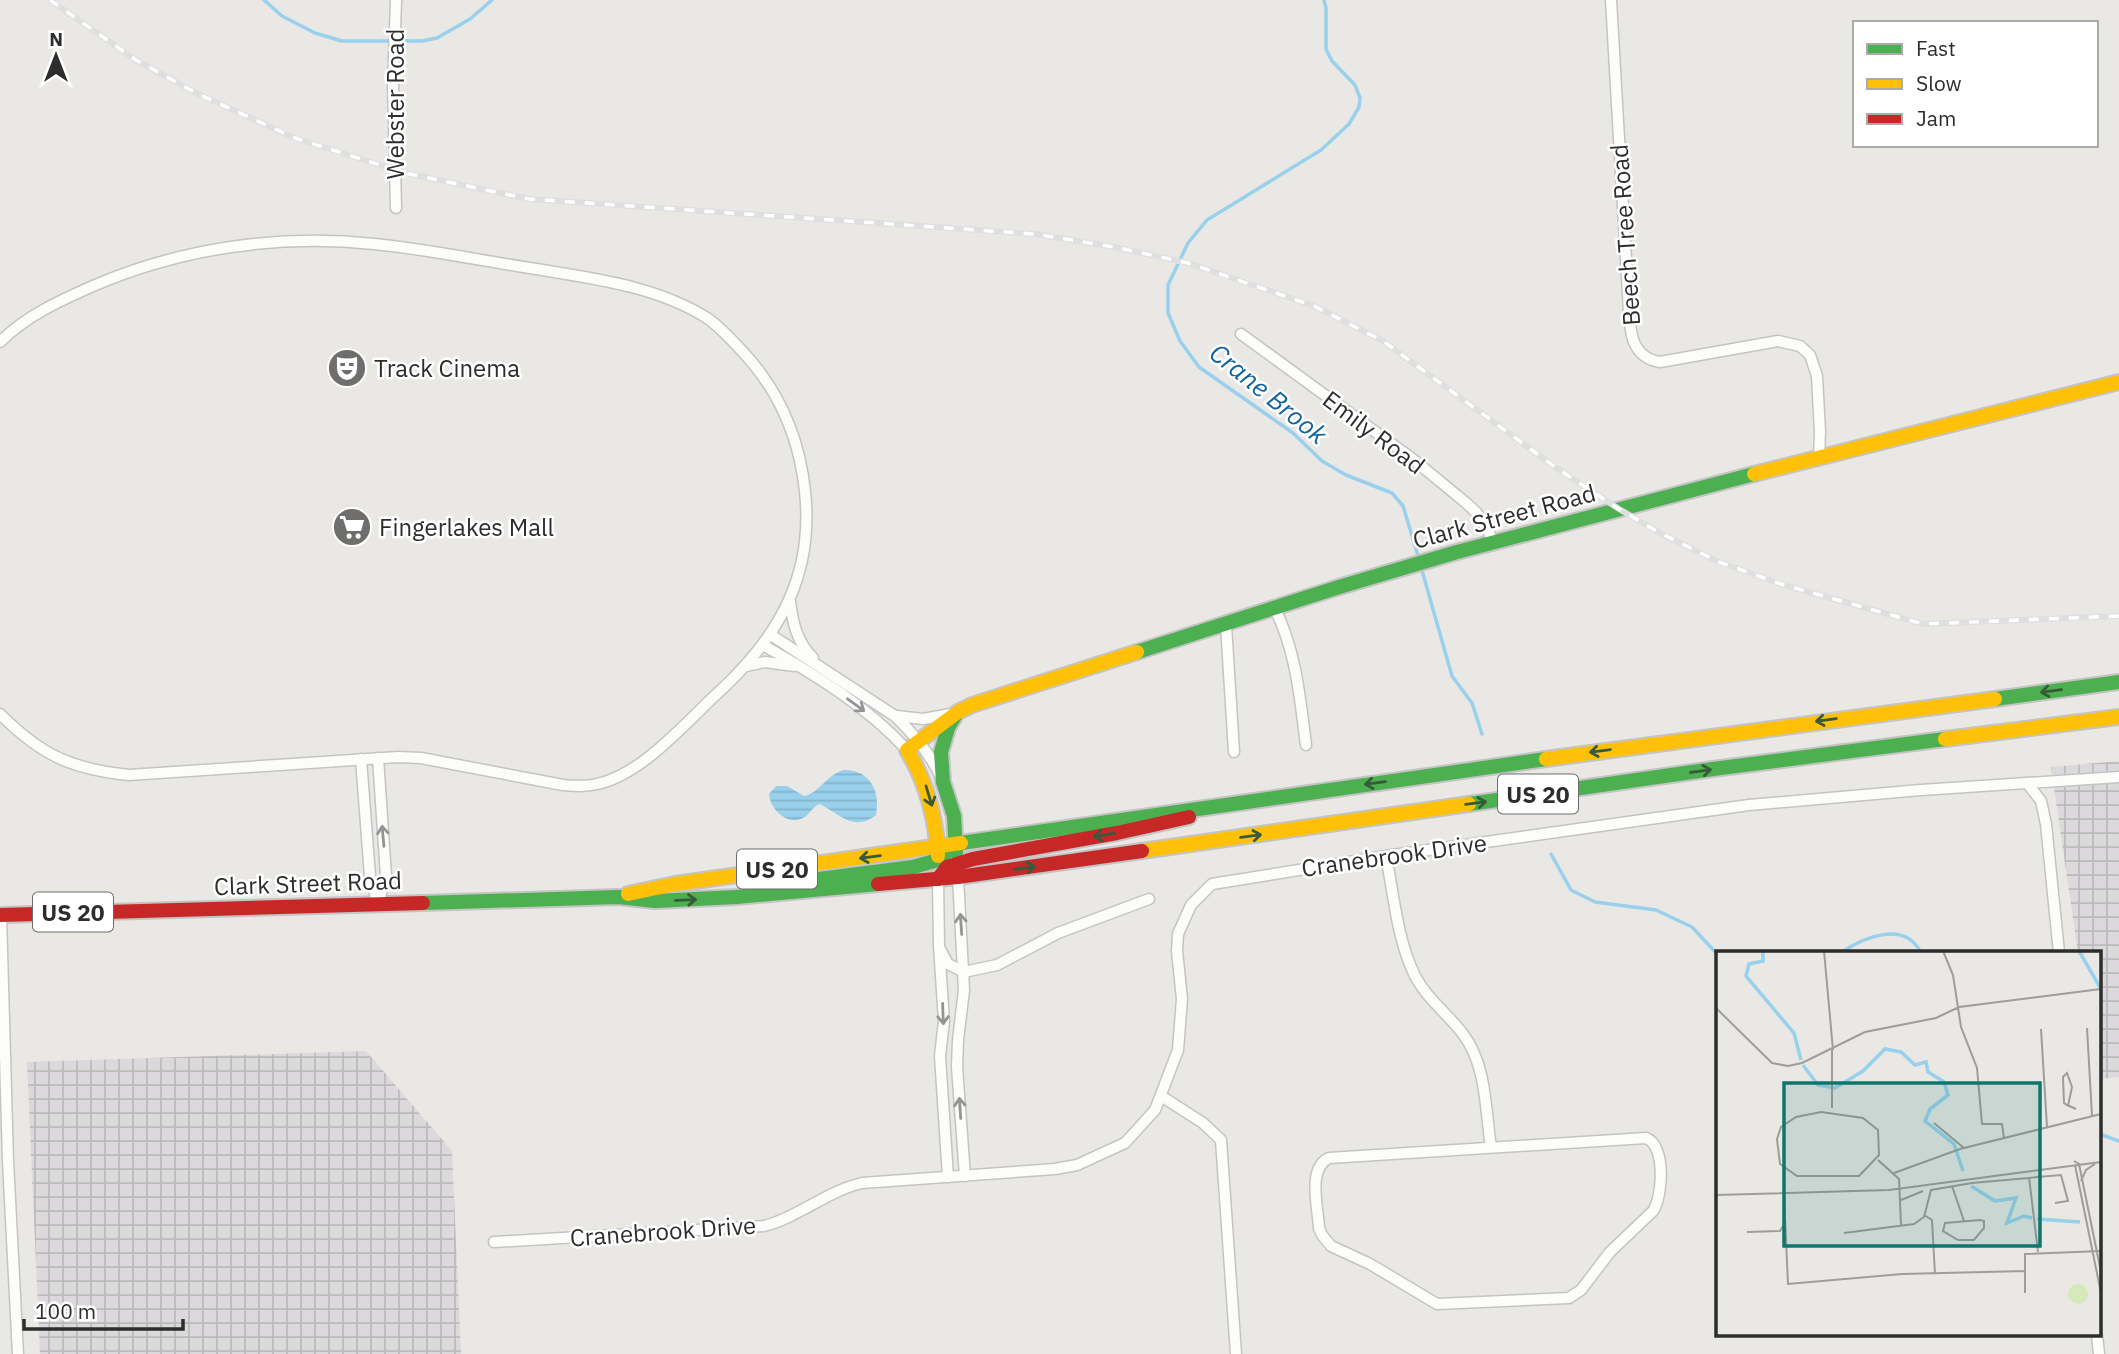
<svg xmlns="http://www.w3.org/2000/svg" width="2119" height="1354" viewBox="0 0 2119 1354" font-family="'IBM Plex Sans',sans-serif">
  <style>
    .industrial { fill: url(#industrial-grid) }
    .water { fill: url(#water-rules) }
    .lines { fill: none; stroke-linecap: round; stroke-linejoin: round }
    .stream { stroke: #99d0eb; stroke-width: 3.5 }
    .street-casing { stroke: #c4c4c4; stroke-width: 13 }
    .fast-casing { stroke: #c4c4c4; stroke-width: 18 }
    .slow-casing { stroke: #c4c4c4; stroke-width: 18 }
    .jam-casing { stroke: #c4c4c4; stroke-width: 18 }
    .street { stroke: #fcfcfb; stroke-width: 10 }
    .fast { stroke: #4caf50; stroke-width: 14 }
    .slow { stroke: #ffc107; stroke-width: 14 }
    .jam { stroke: #c62828; stroke-width: 14 }
    .rail-casing { stroke: #dfdfe0; stroke-width: 6 }
    .rail { stroke: #fff; stroke-width: 3.5; stroke-dasharray: 10; stroke-linecap: butt }
    .oneway { stroke: #385a39 }
    .oneway2 { stroke: #949494 }
    .labels { text-anchor: middle; dominant-baseline: central; stroke-width: 5; stroke-linejoin: round; paint-order: stroke }
    .shield { fill: #fff; stroke: #6c6c6c; stroke-width: 2 }
    .shield-label { font-size: 23px; font-weight: bold; fill: #2d2d2d }
    .street-label { font-size: 24px; fill: #2d2d2d; stroke: #fff }
    .poi-label { font-size: 24px; fill: #2d2d2d; stroke: #fff; text-anchor: start }
    .water-label { font-size: 26px; font-style: italic; fill: #10639f; stroke: #fff }
    .inset-river { fill: none; stroke: #99d0eb; stroke-width: 3.5 }
    .inset-road { fill: none; stroke: #9e9d9b; stroke-width: 2 }
    .view { fill: #0f766e; fill-opacity: 0.15; stroke: #0f766e; stroke-width: 3.5 }
    .inset-edge { fill: none; stroke: #2d2d2d; stroke-width: 3.5 }
  </style>
  <defs>
    <pattern id="industrial-grid" width="8" height="8" patternUnits="userSpaceOnUse" patternTransform="scale(1.75)"><rect width="8" height="8" fill="#dbd9db"/><path d="M0 4h8M4 0v8" fill="none" stroke="#bcbbbc"/></pattern>
    <pattern id="water-rules" width="6" height="5" patternUnits="userSpaceOnUse" patternTransform="scale(1.75)"><rect width="6" height="5" fill="#99d0eb"/><path d="M0 2.5h6" fill="none" stroke="#84b3ca"/></pattern>
  </defs>
  <rect width="100%" height="100%" fill="#eae8e4"/>
  <g class="industrial">
    <path d="M2119,761V1077L2100,1079V953H2078L2051,767Z"/>
    <path d="M366,1051L452,1151L461,1354H40L27,1062Z"/>
  </g>
  <path class="water" d="M843,770C870,769 881,792 876,815C855,832 840,815 820,804C811,807 811,814 803,818C787,826 770,809 769,794L776,786H787L804,796C821,792 824,777 843,770Z"/>
  <g class="lines">
    <g class="stream">
      <path d="M264,0L282,16L315,33L342,41H422L437,38L470,19L492,0"/>
      <path d="M1324,0L1326,8V49L1332,61L1355,85L1360,98L1359,107L1349,124L1321,150L1207,220L1188,243L1168,285V313L1180,341L1199,367L1293,433L1322,461L1346,475L1392,493L1403,506L1419,559"/>
      <path d="M1421,567L1452,676L1472,703L1482,734"/>
      <path d="M1551,854L1571,890L1595,902L1656,910L1692,927L1718,955"/>
      <path d="M1841,953C1863,937 1905,920 1921,953"/>
      <path d="M2100,1134L2119,1141"/>
    </g>
    <g class="street-casing">
      <g id="street">
        <path d="M396,0L393,85L396,208"/>
        <path d="M1611,0L1628,294C1630,320 1626,357 1660,362L1778,341L1800,346L1810,355L1817,376L1820,432L1819,458"/>
        <path d="M1241,334L1414,460L1465,502L1476,512L1488,529L1492,542"/>
        <path d="M0,342C26,316 59,301 93,286C181,248 279,234 374,244C426,249 478,260 530,268C589,278 655,285 707,318C719,326 731,339 742,351C779,390 799,436 805,491C814,574 780,635 721,690C688,720 642,775 597,784C585,787 575,786 563,785L421,758L398,757L129,775C71,769 41,755 0,714"/>
        <path d="M790,602C793,624 797,642 813,658"/>
        <path d="M1275,609C1296,651 1300,698 1306,745"/>
        <path d="M1226,625L1234,752"/>
        <path d="M771,635L895,716C913,733 929,753 940,775"/>
        <path d="M763,645C814,674 867,706 907,750"/>
        <path d="M746,666L765,662L794,666"/>
        <path d="M897,716L923,719L951,714"/>
        <path d="M361,759L370,876L377,901"/>
        <path d="M2027,783L2041,801L2046,824L2059,953"/>
        <path d="M1386,856C1394,896 1397,939 1415,976C1427,999 1448,1014 1463,1034C1487,1066 1485,1109 1491,1147"/>
        <path d="M958,877L964,990L958,1040L957,1067L965,1176"/>
        <path d="M938,879L939,946L944,1021L940,1056L948,1177"/>
        <path d="M378,904L386,876L378,758"/>
        <path d="M1,915L8,1161L18,1354"/>
        <path d="M940,949L948,964L964,972"/>
        <path d="M964,972L997,965L1058,933L1149,899"/>
        <path d="M1161,1096L1203,1123L1221,1140L1236,1354"/>
        <path d="M1646,1138C1666,1145 1663,1196 1653,1211L1610,1252L1581,1290L1569,1298L1437,1304L1370,1264L1331,1246L1322,1235L1319,1228C1318,1207 1307,1168 1329,1158Z"/>
        <path d="M494,1242L764,1226C799,1217 827,1191 862,1183L1055,1169L1077,1165L1125,1143L1155,1110L1178,1050L1182,999L1177,951L1178,934L1191,905L1212,884L1386,856L1749,805L1921,790L2119,777"/>
        <path d="M2097,1335L2099,1354"/>
      </g>
    </g>
    <g class="fast-casing">
      <g id="fast">
        <path d="M1137,652L1339,587L1457,552L1754,474"/>
        <path d="M1995,699L2119,682"/>
        <path d="M955,716L948,728L941,752L943,782L954,816L956,852"/>
        <path d="M1469,804L1713,769L1945,739"/>
        <path d="M961,843L1546,759"/>
        <path d="M792,889L819,879L913,867L938,860L956,844"/>
        <path d="M423,903L618,897L655,901L736,897L878,884"/>
      </g>
    </g>
    <g class="slow-casing">
      <g id="slow">
        <path d="M1754,474L2119,382"/>
        <path d="M1945,739L2119,717"/>
        <path d="M1546,759L1995,699"/>
        <path d="M1142,851L1469,804"/>
        <path d="M938,856C936,817 927,783 907,750L958,712L972,705L1137,652"/>
        <path d="M628,894L675,884L961,843"/>
      </g>
    </g>
    <g class="jam-casing">
      <g id="jam">
        <path d="M938,879L947,867L973,859L1117,833L1189,817"/>
        <path d="M878,884L958,877L1142,851"/>
        <path d="M0,915L423,903"/>
      </g>
    </g>
    <use href="#street" class="street"/>
    <use href="#fast" class="fast"/>
    <use href="#slow" class="slow"/>
    <use href="#jam" class="jam"/>
    <g class="rail-casing">
      <path id="rail" d="M50,0L136,60L198,94L295,138L405,173L529,199L1035,234L1114,247L1188,263L1314,306L1383,341L1555,467L1619,509L1660,533L1719,562L1781,584L1923,624L2119,616"/>
    </g>
    <use href="#rail" class="rail"/>
  </g>
  <defs><path id="oneway-shaft" d="M-6 0H5M1.5-3L5.5 0L1.5 3" fill="none" stroke-width="1.6" stroke-linecap="round" stroke-linejoin="round" transform="scale(1.75)"/></defs>
  <g class="oneway">
    <use href="#oneway-shaft" transform="translate(2051 691) rotate(173)"/>
    <use href="#oneway-shaft" transform="translate(1826 720) rotate(172)"/>
    <use href="#oneway-shaft" transform="translate(1600 751) rotate(172)"/>
    <use href="#oneway-shaft" transform="translate(1701 771) rotate(-8)"/>
    <use href="#oneway-shaft" transform="translate(1375 783) rotate(172)"/>
    <use href="#oneway-shaft" transform="translate(929 796) rotate(73)"/>
    <use href="#oneway-shaft" transform="translate(1476 803) rotate(-8)"/>
    <use href="#oneway-shaft" transform="translate(1104 835) rotate(170)"/>
    <use href="#oneway-shaft" transform="translate(1251 836) rotate(-8)"/>
    <use href="#oneway-shaft" transform="translate(870 857) rotate(172)"/>
    <use href="#oneway-shaft" transform="translate(1025 868) rotate(-8)"/>
    <use href="#oneway-shaft" transform="translate(686 900) rotate(-2)"/>
  </g>
  <g class="oneway2">
    <use href="#oneway-shaft" transform="translate(856 705) rotate(36)"/>
    <use href="#oneway-shaft" transform="translate(383 836) rotate(-95)"/>
    <use href="#oneway-shaft" transform="translate(961 924) rotate(-94)"/>
    <use href="#oneway-shaft" transform="translate(943 1014) rotate(88)"/>
    <use href="#oneway-shaft" transform="translate(960 1108) rotate(-94)"/>
  </g>
  <defs>
    <g id="theatre-disc" transform="scale(2.0125)"><circle r="9.5" fill="#6f6e6d" stroke="#fff"/><path d="M-5-5.5Q0-4 5-5.5V0Q5 5 0 6Q-5 5-5 0ZM-3.3-2.5H-1v1.5H-3.3ZM1-2.5H3.3v1.5H1ZM-2.8 1Q0 5.5 2.8 1Z" fill="#fff"/></g>
    <g id="supermarket-disc" transform="scale(2.0125)"><circle r="9.5" fill="#6f6e6d" stroke="#fff"/><path d="M-6-5.5h2.5l.6 2H6L4.5 2H-2.5L-4.4-4H-6ZM-1.5 3.2a1.3 1.3 0 1 0 .1 0ZM3 3.2a1.3 1.3 0 1 0 .1 0Z" fill="#fff"/></g>
  </defs>
  <g fill-rule="evenodd">
    <use href="#theatre-disc" x="347" y="368"/>
    <use href="#supermarket-disc" x="352" y="527"/>
  </g>
  <g class="labels">
    <g class="shield">
      <rect x="1498" y="774.5" width="80" height="39" rx="5"/>
      <rect x="737" y="849.5" width="80" height="39" rx="5"/>
      <rect x="33" y="892.5" width="80" height="39" rx="5"/>
    </g>
    <g class="shield-label">
      <text x="1538" y="794">US 20</text>
      <text x="777" y="869">US 20</text>
      <text x="73" y="912">US 20</text>
    </g>
    <g class="street-label">
      <text transform="translate(395 104) rotate(-90)">Webster Road</text>
      <text transform="translate(1625 235) rotate(-94)">Beech Tree Road</text>
      <text transform="translate(1374 432) rotate(37)">Emily Road</text>
      <text transform="translate(1504 516) rotate(-15)">Clark Street Road</text>
      <text transform="translate(1394 855) rotate(-8)">Cranebrook Drive</text>
      <text transform="translate(308 883) rotate(-2)">Clark Street Road</text>
      <text transform="translate(663 1231) rotate(-4)">Cranebrook Drive</text>
    </g>
    <g class="poi-label">
      <text x="374" y="368">Track Cinema</text>
      <text x="379" y="527">Fingerlakes Mall</text>
    </g>
    <g class="water-label">
      <text transform="translate(1269 393) rotate(39)">Crane Brook</text>
    </g>
  </g>
  <g transform="translate(1716 951)">
    <rect width="385" height="385" fill="#eae8e4"/>
    <path d="M352 343a10 10 0 1 1 20 0a10 10 0 1 1-20 0Z" fill="#d5e9bb"/>
    <path class="inset-river" d="M47,0V10L33,13L30,25L78,82L85,109M363,0L385,38M87,114L102,134L119,137L147,120L169,98L185,101L199,114L210,111L212,121L228,131L232,144L214,158L209,170L238,193L247,220M255,235L279,250L300,247L291,272L308,265L316,267M321,268L364,271"/>
    <path class="inset-road" d="M108,0L117,99M227,0L237,24L245,76L261,117L266,173H286L288,187M0,57L56,112L72,115L86,112L149,81L220,67L243,56L385,38M371,77L376,165M325,78L331,176M116,99V157M352,155L356,136L351,122L347,126L348,152L351,154L360,158M105,161L147,167L162,179L163,204L143,225H81L64,213L61,188L65,176L80,166ZM218,172L248,197M162,209L183,228L185,274M358,210L363,213L385,321M359,214L385,342M178,222L244,198L385,163M313,226L322,301M365,230L370,219L379,213M236,235L248,270M0,244L173,239L385,211M68,244L72,333L186,323L309,320M185,249L207,240M208,264L216,269L219,323M264,269L268,270V277L258,289H242L227,280L229,272ZM31,281L64,280L69,272M128,282L198,273L208,266L215,239L256,232L345,224L352,250L339,252M309,342V303L385,300"/>
    <path class="view" d="M68,132H324V295H68Z"/>
    <rect width="385" height="385" class="inset-edge"/>
  </g>
  <rect x="1853" y="21" width="245" height="126" fill="#ffffff" stroke="#ababab" stroke-width="2"/>
  <rect x="1867" y="44" width="35" height="10" fill="#4caf50" stroke="#ababab" stroke-width="2"/>
  <text x="1916" y="56" font-size="21" fill="#2d2d2d">Fast</text>
  <rect x="1867" y="79" width="35" height="10" fill="#ffc107" stroke="#ababab" stroke-width="2"/>
  <text x="1916" y="91" font-size="21" fill="#2d2d2d">Slow</text>
  <rect x="1867" y="114" width="35" height="10" fill="#c62828" stroke="#ababab" stroke-width="2"/>
  <text x="1916" y="126" font-size="21" fill="#2d2d2d">Jam</text>
  <g transform="translate(56 56)" stroke="#ffffff" stroke-width="5" paint-order="stroke">
  <path d="M0-5L12 26L0 18L-12 26Z" fill="#2d2d2d"/>
  <text y="-10" font-size="19" font-weight="bold" text-anchor="middle" fill="#2d2d2d">N</text>
  </g>
  <path d="M24 1319v10h159v-10" fill="none" stroke="#2d2d2d" stroke-width="3.5"/>
  <text x="35" y="1319" font-size="21" fill="#2d2d2d" stroke="#ffffff" stroke-width="5" paint-order="stroke">100 m</text>
</svg>
